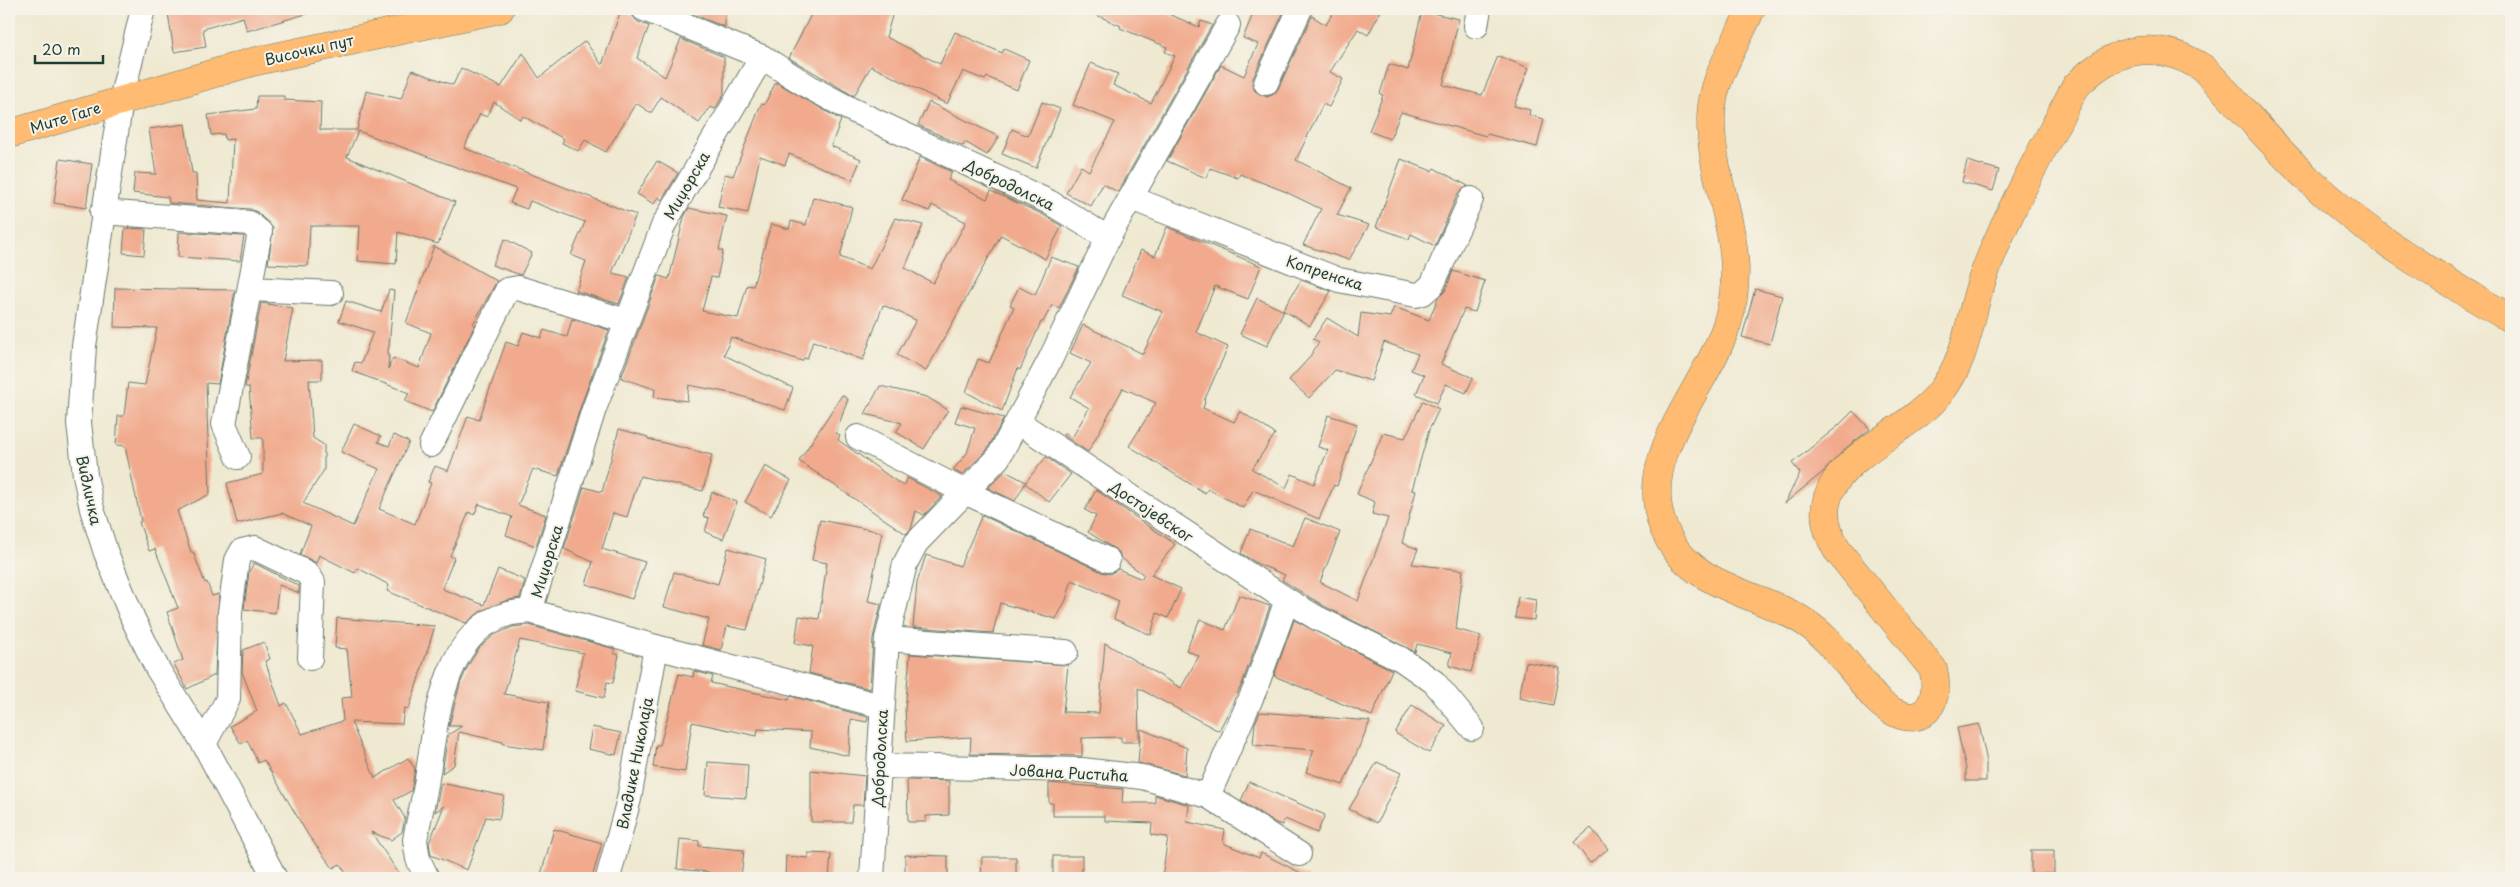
<svg xmlns="http://www.w3.org/2000/svg" width="2520" height="887" viewBox="0 0 2520 887" font-family="'Playpen Sans',sans-serif">
  <style>
    .building { fill: #f1aa8d }
    .lines { fill: none; stroke-linecap: round; stroke-linejoin: round }
    .minor-casing { stroke: #68796b; stroke-width: 26 }
    .major-casing { stroke: #68796b; stroke-width: 29 }
    .minor { stroke: #fff; stroke-width: 24 }
    .major { stroke: #ffbb71; stroke-width: 28 }
    .labels { text-anchor: middle; dominant-baseline: central; stroke-width: 4; stroke-linejoin: round; paint-order: stroke }
    .street-label { font-size: 15px; fill: #1f3d34; stroke: #f7f3e8 }
  </style>
  <rect width="100%" height="100%" fill="#f7f3e8"/>
  <filter id="ink" filterUnits="userSpaceOnUse"><feTurbulence type="fractalNoise" baseFrequency=".02" numOctaves="2"/><feDisplacementMap in="SourceGraphic" scale="10" xChannelSelector="R" yChannelSelector="G"/><feConvolveMatrix kernelMatrix="1 2 1 2 8 2 1 2 1" color-interpolation-filters="sRGB"/></filter>
  <filter id="wash" filterUnits="userSpaceOnUse"><feTurbulence type="fractalNoise" baseFrequency=".0096" numOctaves="4" result="noise"/><feDisplacementMap in="SourceGraphic" scale="20" xChannelSelector="R" yChannelSelector="G"/><feGaussianBlur stdDeviation="1.12" result="paint"/><feColorMatrix in="noise" values="0 0 0 0 0 0 0 0 0 0 0 0 0 0 0 0 0 1.4 0 .05"/><feComposite in="paint" operator="in"/></filter>
  <g filter="url(#wash)">
    <rect width="100%" height="100%" fill="#efe9d1"/>
    <g id="blocks">
      <g class="building">
        <path d="M199,9H305L306,14L247,31L243,17L203,29L206,47L174,52L168,13Z"/>
        <path d="M690,9H725V27L690,13Z"/>
        <path d="M814,9H894L886,37L940,64L955,32L1002,53L1004,49L1029,60L1017,90L987,77L985,80L963,71L947,104L871,66L854,96L789,58Z"/>
        <path d="M1083,9H1157L1199,27L1201,21L1212,25L1118,192L1103,184L1091,206L1066,193L1081,166L1089,171L1115,122L1073,105L1091,63L1118,74L1113,85L1151,103L1175,56L1165,52L1167,47L1120,28L1121,26Z"/>
        <path d="M1255,9H1285L1253,78L1252,85L1255,91L1267,97L1274,94L1278,89L1312,16L1326,25L1335,9H1382L1368,35L1358,29L1330,72L1343,79L1329,107L1323,104L1296,160L1351,188L1337,215L1369,225L1349,260L1303,245L1321,209L1284,191L1240,174L1238,178L1210,168L1206,178L1167,161L1221,65L1244,76L1258,44L1243,38Z"/>
        <path d="M621,10L631,14L638,22L649,26L637,58L665,77L681,39L724,57V94L715,109L710,107L699,123L661,97L651,113L636,103L606,152L585,140L578,151L562,143L564,139L523,116L521,120L494,102L487,117L480,114L464,148L636,215L612,273L629,277L619,304L576,291L586,261L571,255L585,222L530,201L527,209L510,203L516,189L358,131L347,157L455,202L438,244L398,232L396,264L358,261L360,226H310L308,266L268,264L273,228L257,212L250,209L169,203L168,197L133,193L135,173L156,174L149,129L185,124L192,173H196L197,200L230,203L233,139L225,140L224,134L211,135L208,115L256,109L257,96H284V100L321,102L320,130H357L366,91L401,99L412,70L453,85L461,68L501,87L523,53L539,78L585,41L602,65Z"/>
        <path d="M1422,11L1459,19L1443,85L1482,95L1498,56L1529,68L1514,106L1530,110L1529,115L1544,119L1537,147L1487,134L1486,136L1401,112L1390,139L1369,131L1383,95L1380,94L1389,64L1408,70Z"/>
        <path d="M776,82L841,120L831,146L861,159L852,180L789,154L785,165L760,156L748,213L718,207L725,174L733,176L761,104L764,105Z"/>
        <path d="M929,102L999,137L987,155L965,142L963,146L918,125Z"/>
        <path d="M1042,102L1060,109L1036,168L1002,154L1012,129L1028,136Z"/>
        <path d="M920,157L952,172L948,180L987,199L991,191L1042,214L1062,226L1045,259L1001,235L926,371L897,355L916,320L883,305L863,360L813,341L807,359L804,358L802,361L731,337L724,355L793,388L785,410L735,394L689,385L687,401L654,397L655,389L621,378L659,276L669,279L684,217L689,208L727,216L719,250L723,251L717,278L711,277L702,311L738,318L747,285L753,286L771,224L789,229L791,221L806,225L813,197L852,207L840,257L870,269L895,218L923,225L905,268L933,283L966,222L932,205L929,211L902,200Z"/>
        <path d="M60,159L92,164L86,208L54,203Z"/>
        <path d="M1401,159L1432,171L1434,168L1468,186L1458,193L1435,246L1411,234L1409,239L1376,227Z"/>
        <path d="M657,161L678,173L662,200L658,197L654,204L637,194Z"/>
        <path d="M1967,161L1999,170L1993,191L1962,182Z"/>
        <path d="M1167,227L1261,266L1248,299L1215,286L1196,332L1228,347L1204,401L1205,402L1203,408L1234,422L1240,411L1275,434L1252,469L1286,488L1292,474L1314,484L1328,450L1318,447L1328,415L1357,424L1337,486L1334,485L1319,519L1253,490L1243,508L1208,489L1205,493L1129,446L1156,403L1123,388L1088,452L1063,435L1064,433L1072,438L1089,408L1070,397L1091,363L1070,353L1083,325L1143,354L1163,312L1122,295L1141,250L1155,256Z"/>
        <path d="M125,228L146,229L144,255L123,253Z"/>
        <path d="M179,232L244,236L240,261L178,257Z"/>
        <path d="M505,239L532,253L521,275L492,265Z"/>
        <path d="M434,246L497,281L473,324L475,325L432,412L405,401L409,393L352,371L355,362L361,363L373,332L339,321L346,301L381,312L389,290L394,291L389,346L387,355L389,356L388,369L393,358L419,368L431,333L406,323Z"/>
        <path d="M1051,257L1079,267L1059,308L1052,305L1043,322H1041L1020,370L1018,368L1002,411L966,392L978,359L989,363L1014,307L1010,305L1019,287L1035,295Z"/>
        <path d="M1453,271L1485,281L1475,312L1464,309L1441,364L1473,378L1466,393L1446,384L1437,403L1416,394L1424,375L1411,370L1418,354L1384,342L1371,381L1335,370L1309,398L1289,380L1309,358L1319,342L1313,339L1327,318L1358,337L1361,313L1390,317L1394,307L1429,320L1438,298L1445,291Z"/>
        <path d="M1301,280L1331,291L1310,326L1283,310Z"/>
        <path d="M115,288L235,290L218,384L206,383L210,494L177,511L191,552H193L205,583L207,582L212,596L219,594L215,675L187,689L174,664L183,660L167,612L178,608L155,549L149,551L139,522L141,521L125,446L116,445L118,416H124L128,383L145,385L157,328L114,327Z"/>
        <path d="M1755,289L1782,296L1770,344L1742,337Z"/>
        <path d="M1257,298L1284,311L1267,346L1240,334Z"/>
        <path d="M261,303L293,308L283,361L322,360V380H309L313,438L324,445V470L303,503L353,526L379,469L341,452L354,424L381,436L378,442L389,446L394,435L409,442L379,509L415,524L431,483L428,482L435,466L448,471L468,416L479,420L506,342L518,346L523,332L541,338L544,330L567,337L572,319L609,330L581,405L558,476L533,469L518,505L546,515L536,546L506,535L512,517L479,504L474,515L469,512L450,556L454,558L442,589L484,605L498,569L525,580L520,598L505,601L481,611L466,623L387,591L389,585L358,568L355,573L319,555L316,563L300,554L311,526L282,513L237,524L227,483L263,474V438H253L249,387H245Z"/>
        <path d="M880,386L927,397L948,410L924,449L896,432L902,423L865,414Z"/>
        <path d="M842,395L848,399L836,433L840,435L838,440L903,486L907,478L942,496L924,515L916,511L911,529L906,534L799,461Z"/>
        <path d="M1423,401L1439,409L1429,430L1412,490L1416,491L1402,543L1418,549L1412,564L1463,570L1456,629L1481,636L1471,672L1449,666L1452,653L1417,644L1415,652L1324,606L1282,580L1285,575L1258,564L1241,553L1250,529L1293,546L1305,518L1340,532L1320,582L1358,601L1388,518L1372,514L1375,502L1357,494L1383,433L1405,438Z"/>
        <path d="M961,406L1004,418L987,450L962,475L953,470L967,453L975,428L955,422Z"/>
        <path d="M1853,411L1870,429L1845,449L1823,472L1785,503L1800,473L1792,463L1838,426Z"/>
        <path d="M619,429L648,437V439L712,455L703,491L640,476L627,517L613,513L602,549L645,562L632,599L586,584L593,562L564,549L584,487L602,492Z"/>
        <path d="M1046,457L1071,474L1049,502L1025,483Z"/>
        <path d="M765,466L791,480L771,516L745,502Z"/>
        <path d="M1005,471L1026,482L1015,501L988,488Z"/>
        <path d="M1096,490L1175,544L1151,575L1181,589L1168,618L1157,613L1151,635L1114,619L1119,601L1072,580L1066,600L1056,619L1000,603L993,633L913,627L917,583L926,555L960,566L982,515L1102,572L1110,574L1118,569L1142,579L1144,575L1121,558L1119,552L1088,532L1096,516L1085,510Z"/>
        <path d="M712,492L737,502L723,539L705,532L709,518L703,516Z"/>
        <path d="M820,520L882,532L868,601L881,604L873,638L870,689L809,673L813,646L795,643L799,616L819,619L827,563L812,560Z"/>
        <path d="M728,548L766,559L747,630L727,626L721,650L702,645L709,619L664,607L674,572L718,584Z"/>
        <path d="M254,563L299,586V593L279,585L275,613L244,609L249,572Z"/>
        <path d="M1239,595L1270,606L1242,684L1219,731L1138,688L1139,742H1121V737L1082,738V756L970,754L971,737L907,741L905,710L910,654L1068,665L1063,712L1099,713L1105,643L1181,688L1199,656L1186,650L1200,619L1225,630Z"/>
        <path d="M1518,597L1536,600L1534,620L1515,618Z"/>
        <path d="M337,618L435,626L409,709L404,708L402,724L351,722L375,778L408,758L415,769L411,791L394,800L405,818L402,832L391,840L371,832L402,878H349L340,864L333,868L308,835L264,760L258,763L247,740L241,744L230,726L257,711L242,672L243,650L264,642L270,659L265,661L281,706L286,703L302,734L343,721L341,698L352,697L347,649L335,648Z"/>
        <path d="M1294,620L1392,670L1372,716L1274,676Z"/>
        <path d="M529,625L615,649L613,653L619,655L613,683L607,682L604,698L575,691L583,653L520,640L504,694L549,702L543,750L503,744V742L459,732L454,765L442,773L448,735L462,726H449L460,684L469,664L480,647L494,635L512,627Z"/>
        <path d="M1526,662L1560,668L1553,705L1519,698Z"/>
        <path d="M694,671L713,676L711,683L789,700L790,696L868,717L867,722L851,719L849,756L810,747L811,732L758,729L757,736L692,722L685,772L653,767L656,745H660L679,674L693,677Z"/>
        <path d="M1412,705L1446,726L1429,753L1395,733Z"/>
        <path d="M1260,712L1370,721L1343,785L1306,772L1314,750L1253,745L1255,723Z"/>
        <path d="M1979,724L1986,757V781H1966V769L1957,728Z"/>
        <path d="M592,727L621,733L616,755L588,749Z"/>
        <path d="M1141,729L1187,748L1185,775L1138,763Z"/>
        <path d="M708,762L748,765L746,798L705,795Z"/>
        <path d="M1377,762L1401,773L1377,823L1349,809Z"/>
        <path d="M811,770L865,776L863,805H853L851,822H811Z"/>
        <path d="M907,780L949,781V815L926,816V822H908Z"/>
        <path d="M1249,782L1325,815L1317,833L1285,819L1282,825L1276,823L1241,801Z"/>
        <path d="M441,783L504,796L499,819L486,817L467,870L431,855L429,843L444,806L435,812Z"/>
        <path d="M1049,783L1123,789L1122,803H1155V795L1189,805L1187,822L1225,830L1223,843L1259,858L1261,853L1311,878H1162L1168,837L1151,835L1152,823L1105,821V816H1053V803H1049Z"/>
        <path d="M1591,828L1608,849L1590,863L1574,842Z"/>
        <path d="M554,829L602,843L592,878H540Z"/>
        <path d="M680,839L699,841V846L744,850L741,878L708,877L709,872L677,869Z"/>
        <path d="M2031,850H2054V874L2031,873Z"/>
        <path d="M808,853L831,854L829,878H785L786,856L808,858Z"/>
        <path d="M905,855L948,856V878H905Z"/>
        <rect x="1053" y="856" width="29" height="22"/>
        <path d="M982,857H1016V878H981Z"/>
      </g>
    </g>
  </g>
  <g filter="url(#ink)">
    <use href="#blocks" fill-opacity="0" stroke="#68796b" stroke-width="1"/>
    <g class="lines">
      <g class="minor-casing">
        <g id="minor">
          <path d="M143,9L121,100L84,346L79,423L85,475L92,509L106,553L133,619L157,668L204,744L275,878"/>
          <path d="M644,9L762,57L811,88L850,109L1049,202L1108,238"/>
          <path d="M1476,26L1479,9"/>
          <path d="M1266,83L1300,9"/>
          <path d="M1131,198L1339,280L1416,295L1423,293L1432,285L1471,199"/>
          <path d="M102,212L249,223L260,232L224,424L238,457"/>
          <path d="M251,289L331,293"/>
          <path d="M1018,422L1287,600L1317,618L1401,659L1434,682L1472,728"/>
          <path d="M858,437L965,492L1108,560"/>
          <path d="M431,445L507,290L518,288L626,321"/>
          <path d="M530,611L656,647L881,706"/>
          <path d="M887,639L1066,652"/>
          <path d="M204,744L228,699L230,612L237,560L242,551L255,548L307,573L313,582L310,658"/>
          <path d="M880,766L1082,770L1142,777L1208,796L1299,854"/>
          <path d="M1208,796L1255,689L1287,600"/>
          <path d="M427,878L418,859L415,840C419,817 425,795 428,772C436,720 445,630 508,614C515,612 523,612 530,611L594,409L664,224L762,57"/>
          <path d="M608,878L629,799L656,647"/>
          <path d="M872,878L887,639L905,564L916,543L998,458L1051,358L1108,238L1228,25"/>
        </g>
      </g>
      <g class="major-casing">
        <g id="major">
          <path d="M1751,9C1736,44 1712,78 1711,117C1710,191 1752,247 1727,324C1705,393 1627,463 1669,539C1696,589 1763,594 1806,623C1826,636 1840,655 1855,673C1867,687 1876,704 1894,712C1927,729 1941,697 1933,669L1837,550C1789,469 1901,442 1940,393C1969,356 1968,319 1983,277C1999,233 2021,191 2042,150C2054,129 2064,107 2076,86C2114,46 2156,39 2203,68C2239,104 2271,144 2308,179C2368,236 2440,278 2511,319"/>
          <path d="M9,134L252,62L500,9"/>
        </g>
      </g>
      <use href="#minor" class="minor"/>
      <use href="#major" class="major"/>
    </g>
  </g>
  <g class="labels">
    <g class="street-label">
      <text transform="translate(309 49) rotate(-13)">Височки пут</text>
      <text transform="translate(65 117) rotate(-17)">Мите Гаге</text>
      <text transform="translate(1010 184) rotate(26)">Добродолска</text>
      <text transform="translate(686 185) rotate(-60)">Миџорска</text>
      <text transform="translate(1325 272) rotate(18)">Копренска</text>
      <text transform="translate(90 490) rotate(78)">Видличка</text>
      <text transform="translate(1152 511) rotate(34)">Достојевског</text>
      <text transform="translate(546 561) rotate(-73)">Миџорска</text>
      <text transform="translate(879 758) rotate(-87)">Добродолска</text>
      <text transform="translate(634 763) rotate(-79)">Владике Николаја</text>
      <text transform="translate(1069 772) rotate(3)">Јована Ристића</text>
    </g>
  </g>
  <rect width="2520" height="887" fill="none" stroke="#f7f3e8" stroke-width="30"/>
  <path d="M35 55v8h68v-8" fill="none" stroke="#1f3d34" stroke-width="2.5"/>
  <text x="42" y="55" font-size="15" fill="#1f3d34" stroke="#f7f3e8" stroke-width="4" paint-order="stroke">20 m</text>
</svg>
